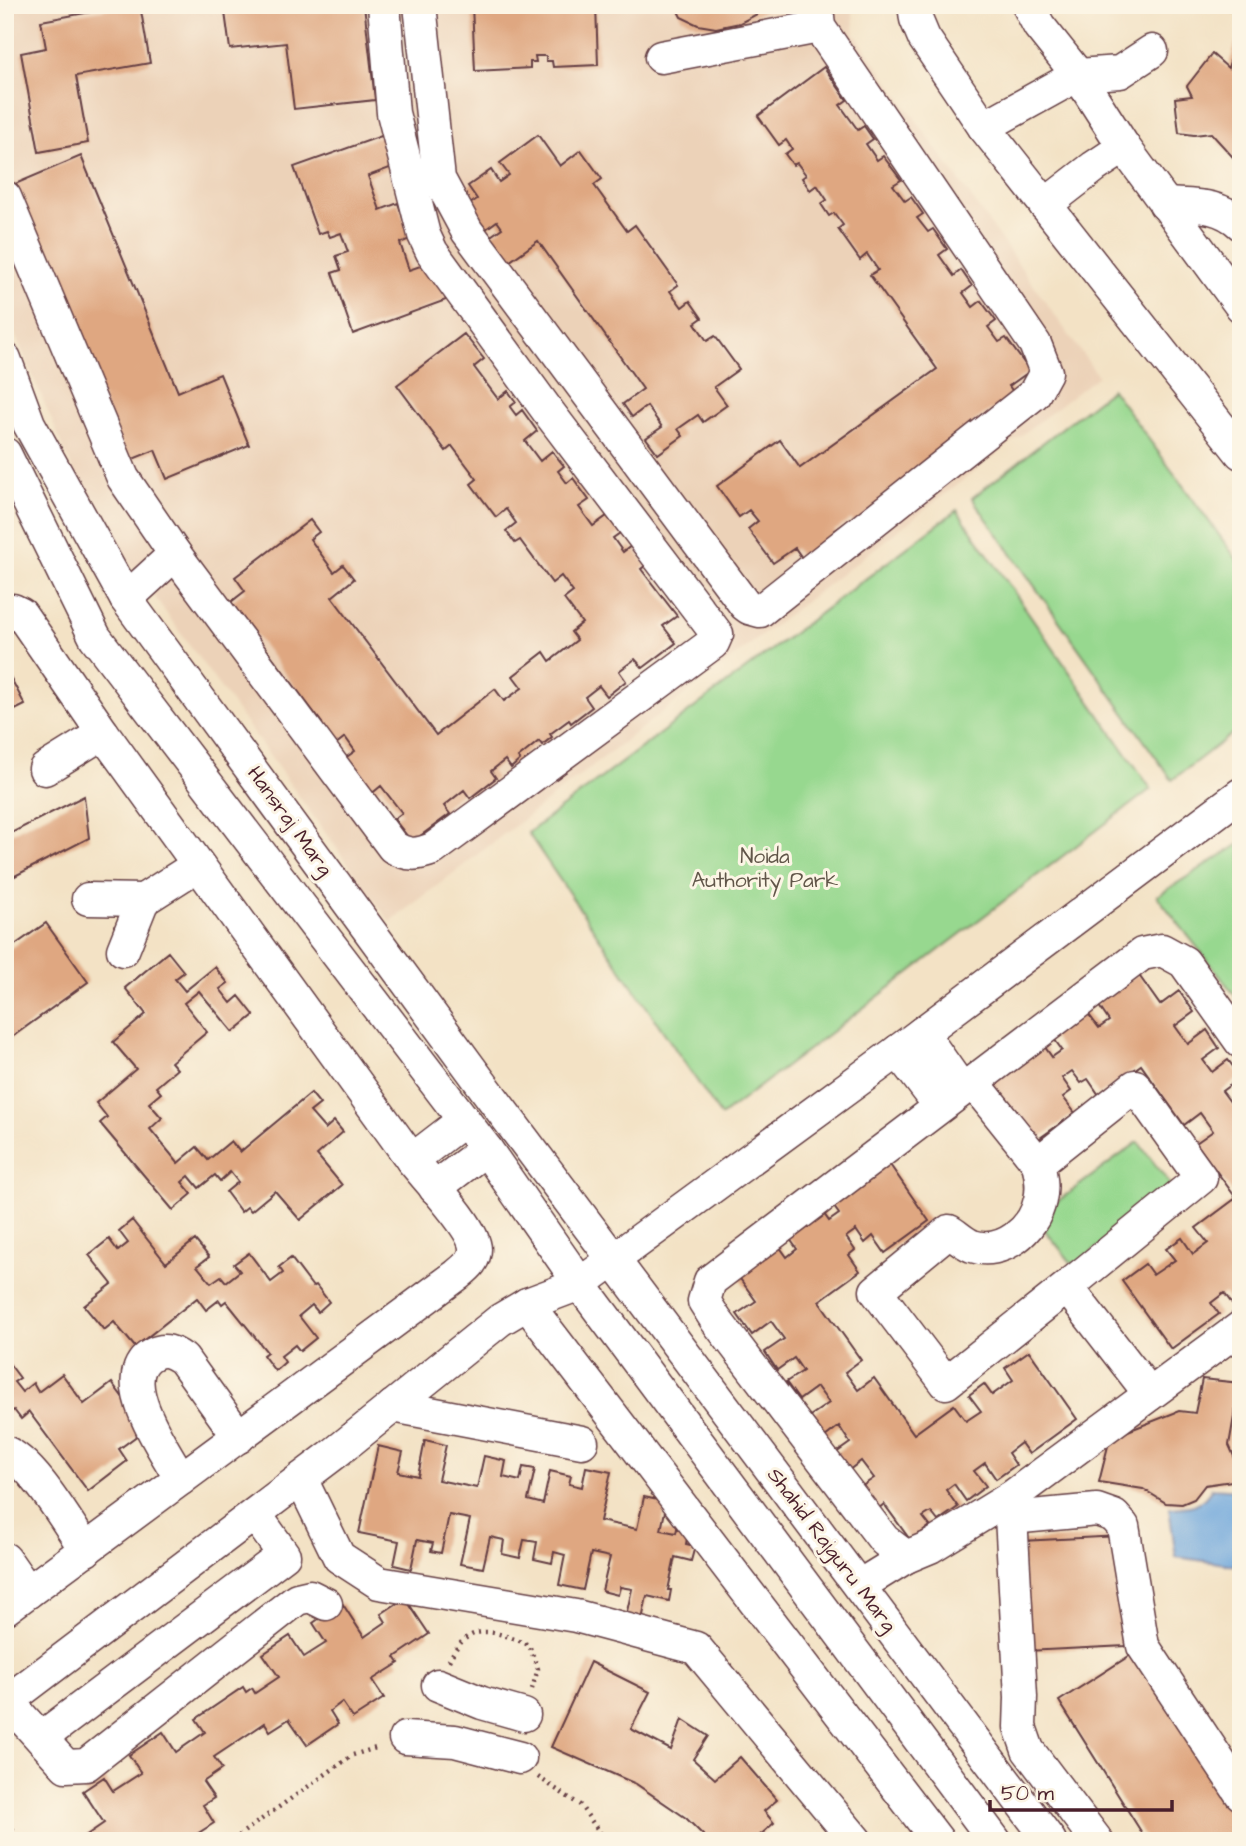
<svg xmlns="http://www.w3.org/2000/svg" width="1246" height="1846" viewBox="0 0 1246 1846" font-family="'Architects Daughter',sans-serif">
  <style>
    .built { fill: #ecd2b8 }
    .green { fill: #97d88f; stroke: #707c5d; stroke-width: 2 }
    .water { fill: #6da6dc; stroke: #5c6284; stroke-width: 2 }
    .building { fill: #dfa781 }
    .lines { fill: none; stroke-linecap: round; stroke-linejoin: round }
    .minor-casing { stroke: #633c42; stroke-width: 35 }
    .path { stroke: #633c42; stroke-width: 4.5; stroke-dasharray: 2 5; stroke-linecap: butt }
    .minor { stroke: #fff; stroke-width: 32 }
    .labels { text-anchor: middle; dominant-baseline: central; stroke-width: 6; stroke-linejoin: round; paint-order: stroke }
    .street-label { font-size: 21px; fill: #4a1f2b; stroke: #fcf5e5 }
    .park-label { font-size: 21px; fill: #615649; stroke: #fcf5e5 }
  </style>
  <rect width="100%" height="100%" fill="#fcf5e5"/>
  <filter id="ink" filterUnits="userSpaceOnUse"><feTurbulence type="fractalNoise" baseFrequency=".0143" numOctaves="2"/><feDisplacementMap in="SourceGraphic" scale="14" xChannelSelector="R" yChannelSelector="G"/><feConvolveMatrix kernelMatrix="1 2 1 2 8 2 1 2 1" color-interpolation-filters="sRGB"/></filter>
  <filter id="wash" filterUnits="userSpaceOnUse"><feTurbulence type="fractalNoise" baseFrequency=".00686" numOctaves="4" result="noise"/><feDisplacementMap in="SourceGraphic" scale="28" xChannelSelector="R" yChannelSelector="G"/><feGaussianBlur stdDeviation="1.57" result="paint"/><feColorMatrix in="noise" values="0 0 0 0 0 0 0 0 0 0 0 0 0 0 0 0 0 1.4 0 .05"/><feComposite in="paint" operator="in"/></filter>
  <g filter="url(#wash)">
    <rect width="100%" height="100%" fill="#f3e2c5"/>
    <path class="built" d="M5,5H852L855,34L1098,376L390,922L88,505L5,311Z"/>
    <g class="green">
      <path d="M1112,389L1241,565V727L1172,780L972,498Z"/>
      <path d="M957,510L1151,789L721,1116L528,833Z"/>
      <path d="M1241,843V1003L1157,896Z"/>
      <path d="M1138,1142L1174,1189L1074,1266L1035,1218Z"/>
    </g>
    <path class="water" d="M1212,1488L1241,1490V1566L1176,1557L1169,1508C1188,1507 1202,1507 1212,1488Z"/>
    <g id="blocks">
      <g class="building">
        <path d="M129,5H140L150,63L76,76L88,143L39,152L21,53L46,48L41,21Z"/>
        <path d="M224,5H364L375,100L294,109L286,43L230,49Z"/>
        <path d="M472,5H596L598,65L553,67L552,61H546V56H535L536,62H530V68L475,71Z"/>
        <path d="M675,5H774L740,23L716,28L698,25L681,17Z"/>
        <path d="M1236,42L1241,43V166L1211,133L1194,135L1179,133L1175,98L1192,96L1187,86L1212,54L1228,68Z"/>
        <path d="M824,67L847,100L840,105L858,130L864,126L873,139L866,144L877,160L883,156L901,180L893,185L905,201L911,197L923,214L917,218L928,232L933,229L947,249L939,255L954,276L961,270L972,286L963,293L973,307L981,301L996,321L988,327L999,342L1006,338L1030,371L1009,386L1021,403L990,410L972,423L979,434L855,525L851,519L834,531L843,543L809,568L795,548L773,563L748,529L758,521L749,510L739,517L717,486L780,440L800,468L937,369L870,275L878,270L867,254L860,260L838,229L843,225L834,213L829,216L821,204L827,200L817,185L810,190L802,178L806,175L797,163L793,165L785,154L792,149L786,140L779,145L758,116Z"/>
        <path d="M387,134L398,165L368,176L380,210L398,203L410,239L400,243L409,270L432,262L446,300L353,334L332,273L341,270L336,256L348,252L341,233L330,237L327,231L318,234L294,167Z"/>
        <path d="M538,135L560,166L581,150L602,179L594,185L627,231L635,225L678,285L670,291L682,307L690,301L702,318L695,323L707,341L715,336L739,369L714,387L727,405L703,422L698,415L678,429L683,436L658,454L646,438L662,427L647,406L632,417L623,404L643,389L538,241L506,264L488,238L502,228L497,221L483,231L466,207L477,199L468,186L491,170L499,182L509,175L500,163Z"/>
        <path d="M81,156L178,392L220,374L249,445L167,479L155,450L128,461L15,184Z"/>
        <path d="M464,334L484,359L474,367L498,399L508,391L516,402L510,407L516,415L522,410L537,431L525,441L540,461L552,451L564,466L558,471L567,483L573,478L589,500L579,507L593,526L607,516L620,533L613,538L623,552L631,546L646,565L641,569L677,616L663,626L676,643L643,668L635,659L619,671L626,681L607,696L599,686L585,697L592,707L571,723L569,720L550,734L552,737L542,745L539,741L518,758L520,760L511,768L505,760L491,771L496,778L470,798L464,790L444,806L450,814L412,842L394,819L402,813L381,786L364,800L337,764L355,751L345,737L326,752L311,731L322,723L231,602L245,591L235,577L310,520L319,532L310,539L334,572L343,565L354,579L332,597L436,735L495,689L504,701L522,688L513,676L544,652L550,661L577,640L571,632L582,623L564,599L573,592L561,576L552,583L520,540L515,543L506,531L516,523L506,509L496,517L471,484L477,479L452,446L446,451L397,385Z"/>
        <path d="M5,667L25,705L5,715Z"/>
        <path d="M84,796L89,838L5,881V836Z"/>
        <path d="M46,923L88,982L5,1042V952Z"/>
        <path d="M168,952L184,972L175,979L185,991L215,967L228,983L220,989L231,1003L239,996L254,1015L233,1032L199,991L184,1003L207,1032L171,1062L177,1069L156,1087L161,1093L149,1103L162,1118L150,1129L178,1163L197,1147L208,1160L231,1141L240,1152L311,1093L320,1104L310,1112L325,1129L334,1121L343,1132L317,1155L342,1185L300,1220L275,1191L251,1211L247,1207L241,1212L226,1192L238,1182L230,1172L220,1181L215,1175L199,1188L189,1176L182,1182L192,1194L173,1210L100,1123L107,1117L96,1103L136,1069L113,1042L146,1014L125,988Z"/>
        <path d="M1138,974L1160,1005L1179,991L1194,1012L1175,1026L1188,1044L1207,1030L1219,1048L1203,1060L1212,1072L1228,1060L1241,1077L1222,1091L1234,1107L1241,1102V1300L1233,1305L1224,1293L1211,1303L1219,1314L1171,1349L1122,1281L1145,1264L1153,1275L1175,1260L1166,1249L1182,1238L1193,1254L1208,1243L1196,1228L1236,1198L1196,1143L1213,1131L1200,1113L1184,1125L1141,1065L1099,1095L1088,1079L1081,1083L1072,1071L1062,1078L1071,1091L1063,1097L1075,1113L1030,1145L986,1084L1042,1043L1052,1057L1062,1050L1052,1036L1086,1011L1099,1028L1109,1021L1097,1003Z"/>
        <path d="M886,1159L929,1221L885,1253L873,1236L865,1243L856,1230L846,1237L855,1250L849,1255L860,1271L819,1301L861,1360L845,1372L858,1390L874,1378L914,1434L954,1405L966,1421L981,1411L969,1395L984,1384L992,1395L1013,1380L1005,1368L1029,1351L1077,1419L1029,1454L1021,1443L1008,1453L1016,1465L996,1479L985,1463L974,1471L986,1486L966,1501L954,1484L946,1490L958,1507L938,1521L931,1512L923,1517L930,1526L911,1541L884,1504L877,1510L861,1487L874,1478L861,1461L849,1470L836,1453L850,1443L839,1426L825,1437L810,1416L829,1403L817,1387L799,1400L786,1382L803,1371L794,1358L777,1370L765,1352L784,1339L771,1321L752,1335L737,1314L756,1301L733,1269L774,1239L787,1257L797,1249L785,1232L819,1207L829,1221L839,1214L829,1200Z"/>
        <path d="M132,1220L166,1263L195,1240L209,1257L197,1266L211,1283L221,1276L226,1282L240,1271L234,1264L249,1253L271,1282L283,1273L279,1267L291,1258L313,1287L316,1285L329,1302L318,1312L312,1305L299,1316L316,1338L300,1351L295,1345L281,1356L285,1362L275,1371L263,1355L267,1352L226,1301L222,1304L219,1300L206,1310L197,1298L135,1347L114,1322L104,1330L84,1306L112,1284L89,1255L109,1239L118,1251L128,1243L119,1231Z"/>
        <path d="M5,1358L20,1378L14,1382L22,1392L33,1383L38,1392L62,1374L84,1404L112,1383L146,1429L119,1449L127,1461L88,1491L29,1412L21,1419L14,1410L5,1416Z"/>
        <path d="M1202,1379L1240,1383L1229,1445L1237,1463L1239,1480L1205,1485L1194,1499L1182,1504L1166,1503L1143,1489L1099,1482L1110,1438L1179,1411L1195,1413Z"/>
        <path d="M425,1440L446,1445L438,1480L477,1488L484,1456L506,1461L503,1477L520,1481L523,1467L535,1469L528,1500L543,1504L550,1471L571,1476L569,1484L582,1487L586,1467L611,1472L600,1521L637,1529L644,1497L667,1502L661,1530L676,1533L679,1520L689,1526L686,1544L695,1546L691,1561L675,1557L668,1590H671L669,1601L647,1596L642,1620L626,1616L632,1589L620,1587L618,1595L602,1591L610,1557L591,1553L583,1590L559,1585L565,1555L554,1552L552,1563L534,1559L537,1542L524,1540L520,1558L502,1554L504,1540L490,1537L483,1568L460,1564L470,1519L449,1515L441,1553L431,1551L433,1543L417,1540L411,1569L394,1565L399,1541L359,1533L378,1446L403,1452L398,1472L418,1476Z"/>
        <path d="M1120,1536L1126,1646L1026,1651L1021,1541Z"/>
        <path d="M405,1598L429,1634L395,1657L399,1663L372,1680L384,1698L353,1718L342,1702L330,1711L338,1724L307,1745L289,1719L270,1731L265,1723L214,1757L222,1769L203,1782L214,1798L203,1805L214,1823L186,1841H78L104,1823L83,1791L104,1777L113,1791L141,1773L129,1755L163,1732L176,1752L205,1732L196,1719L243,1687L246,1692L252,1688L255,1693L279,1677L263,1654L290,1636L304,1657L326,1643L313,1623L342,1603L364,1637L386,1622L381,1614Z"/>
        <path d="M1137,1651L1241,1815V1841H1147L1059,1701Z"/>
        <path d="M590,1662L650,1692L631,1729L671,1750L682,1719L708,1736L693,1759L715,1779L740,1757L777,1800L764,1811L774,1823L758,1837L761,1841H709L686,1818L636,1784L551,1747Z"/>
      </g>
    </g>
  </g>
  <g filter="url(#ink)">
    <use href="#blocks" fill-opacity="0" stroke="#633c42" stroke-width="2"/>
    <g class="lines">
      <g class="minor-casing">
        <g id="minor">
          <path d="M420,5L439,179L467,231L745,605L749,608L760,611L1034,394L1046,372L1035,344L819,27L817,5"/>
          <path d="M914,5L916,19L924,38L984,127L1241,453"/>
          <path d="M1028,5L1039,26L1078,75L1124,147L1241,306"/>
          <path d="M661,57L819,27"/>
          <path d="M984,127L1078,75L1120,72L1152,51"/>
          <path d="M5,197L123,478L175,554L393,847C408,856 417,855 433,849L713,643L717,634L550,414L432,252L424,235L393,113L384,5"/>
          <path d="M1165,204C1193,206 1219,203 1241,224"/>
          <path d="M1045,205L1094,167L1124,147"/>
          <path d="M5,359L29,424L126,599L487,1091L1050,1841"/>
          <path d="M5,454L95,637L486,1149L580,1284L995,1841"/>
          <path d="M126,599L175,554"/>
          <path d="M5,612L13,610L21,614L103,733L412,1160C426,1178 475,1228 475,1249C475,1262 465,1268 457,1275L5,1609"/>
          <path d="M45,769L103,733"/>
          <path d="M88,899L143,900L198,865"/>
          <path d="M123,950L143,900"/>
          <path d="M922,1033L962,1090"/>
          <path d="M1241,1042L1184,962L1162,950L1142,954L710,1281L704,1301L716,1320L884,1540L906,1557L930,1547L1010,1498L1241,1327"/>
          <path d="M898,1051L940,1106"/>
          <path d="M973,1082L1038,1163"/>
          <path d="M412,1160L464,1120"/>
          <path d="M435,1188L486,1149"/>
          <path d="M1067,1287L946,1383L876,1291L949,1231C956,1235 964,1243 972,1246C1002,1256 1034,1230 1040,1200C1043,1187 1041,1176 1038,1163L1135,1086L1201,1178L1067,1287L1150,1394"/>
          <path d="M527,1304L938,1841"/>
          <path d="M393,1406L582,1442"/>
          <path d="M5,1452C33,1462 68,1524 86,1550"/>
          <path d="M181,1479C166,1452 111,1377 153,1354C165,1348 173,1352 183,1359L239,1437"/>
          <path d="M301,1479L339,1557L379,1583L576,1616L696,1648L856,1841"/>
          <path d="M1010,1498L1021,1697L1020,1727L1028,1750L1097,1841"/>
          <path d="M1011,1518L1097,1510L1114,1516L1123,1526L1143,1646L1241,1794"/>
          <path d="M5,1559L28,1592"/>
          <path d="M859,1586L906,1557"/>
          <path d="M438,1685L482,1703L524,1715"/>
          <path d="M7,1701L66,1766L86,1765L297,1599L310,1596L326,1604"/>
          <path d="M5,1703L335,1453L500,1320L527,1304L580,1284L898,1051L1241,794"/>
          <path d="M41,1738L284,1555L255,1514"/>
          <path d="M405,1738L455,1741L520,1758"/>
        </g>
      </g>
      <g class="path">
        <path d="M1215,5L1241,14"/>
        <path d="M449,1661C469,1619 495,1631 529,1645L538,1669L532,1689"/>
        <path d="M538,1777L580,1805L606,1841"/>
        <path d="M5,1809L17,1841"/>
        <path d="M234,1841L242,1833L353,1755L379,1747"/>
      </g>
      <use href="#minor" class="minor"/>
    </g>
  </g>
  <g class="labels">
    <g class="street-label">
      <text transform="translate(290 821) rotate(54)">Hansraj Marg</text>
      <text transform="translate(832 1550) rotate(53)">Shahid Rajguru Marg</text>
    </g>
    <g class="park-label">
      <text x="765" y="856">Noida<tspan x="765" dy="24">Authority Park</tspan></text>
    </g>
  </g>
  <rect width="1246" height="1846" fill="none" stroke="#fcf5e5" stroke-width="28"/>
  <path d="M990 1800v10h182v-10" fill="none" stroke="#4a1f2b" stroke-width="3.5"/>
  <text x="1001" y="1800" font-size="21" fill="#4a1f2b" stroke="#fcf5e5" stroke-width="5" paint-order="stroke">50 m</text>
</svg>
